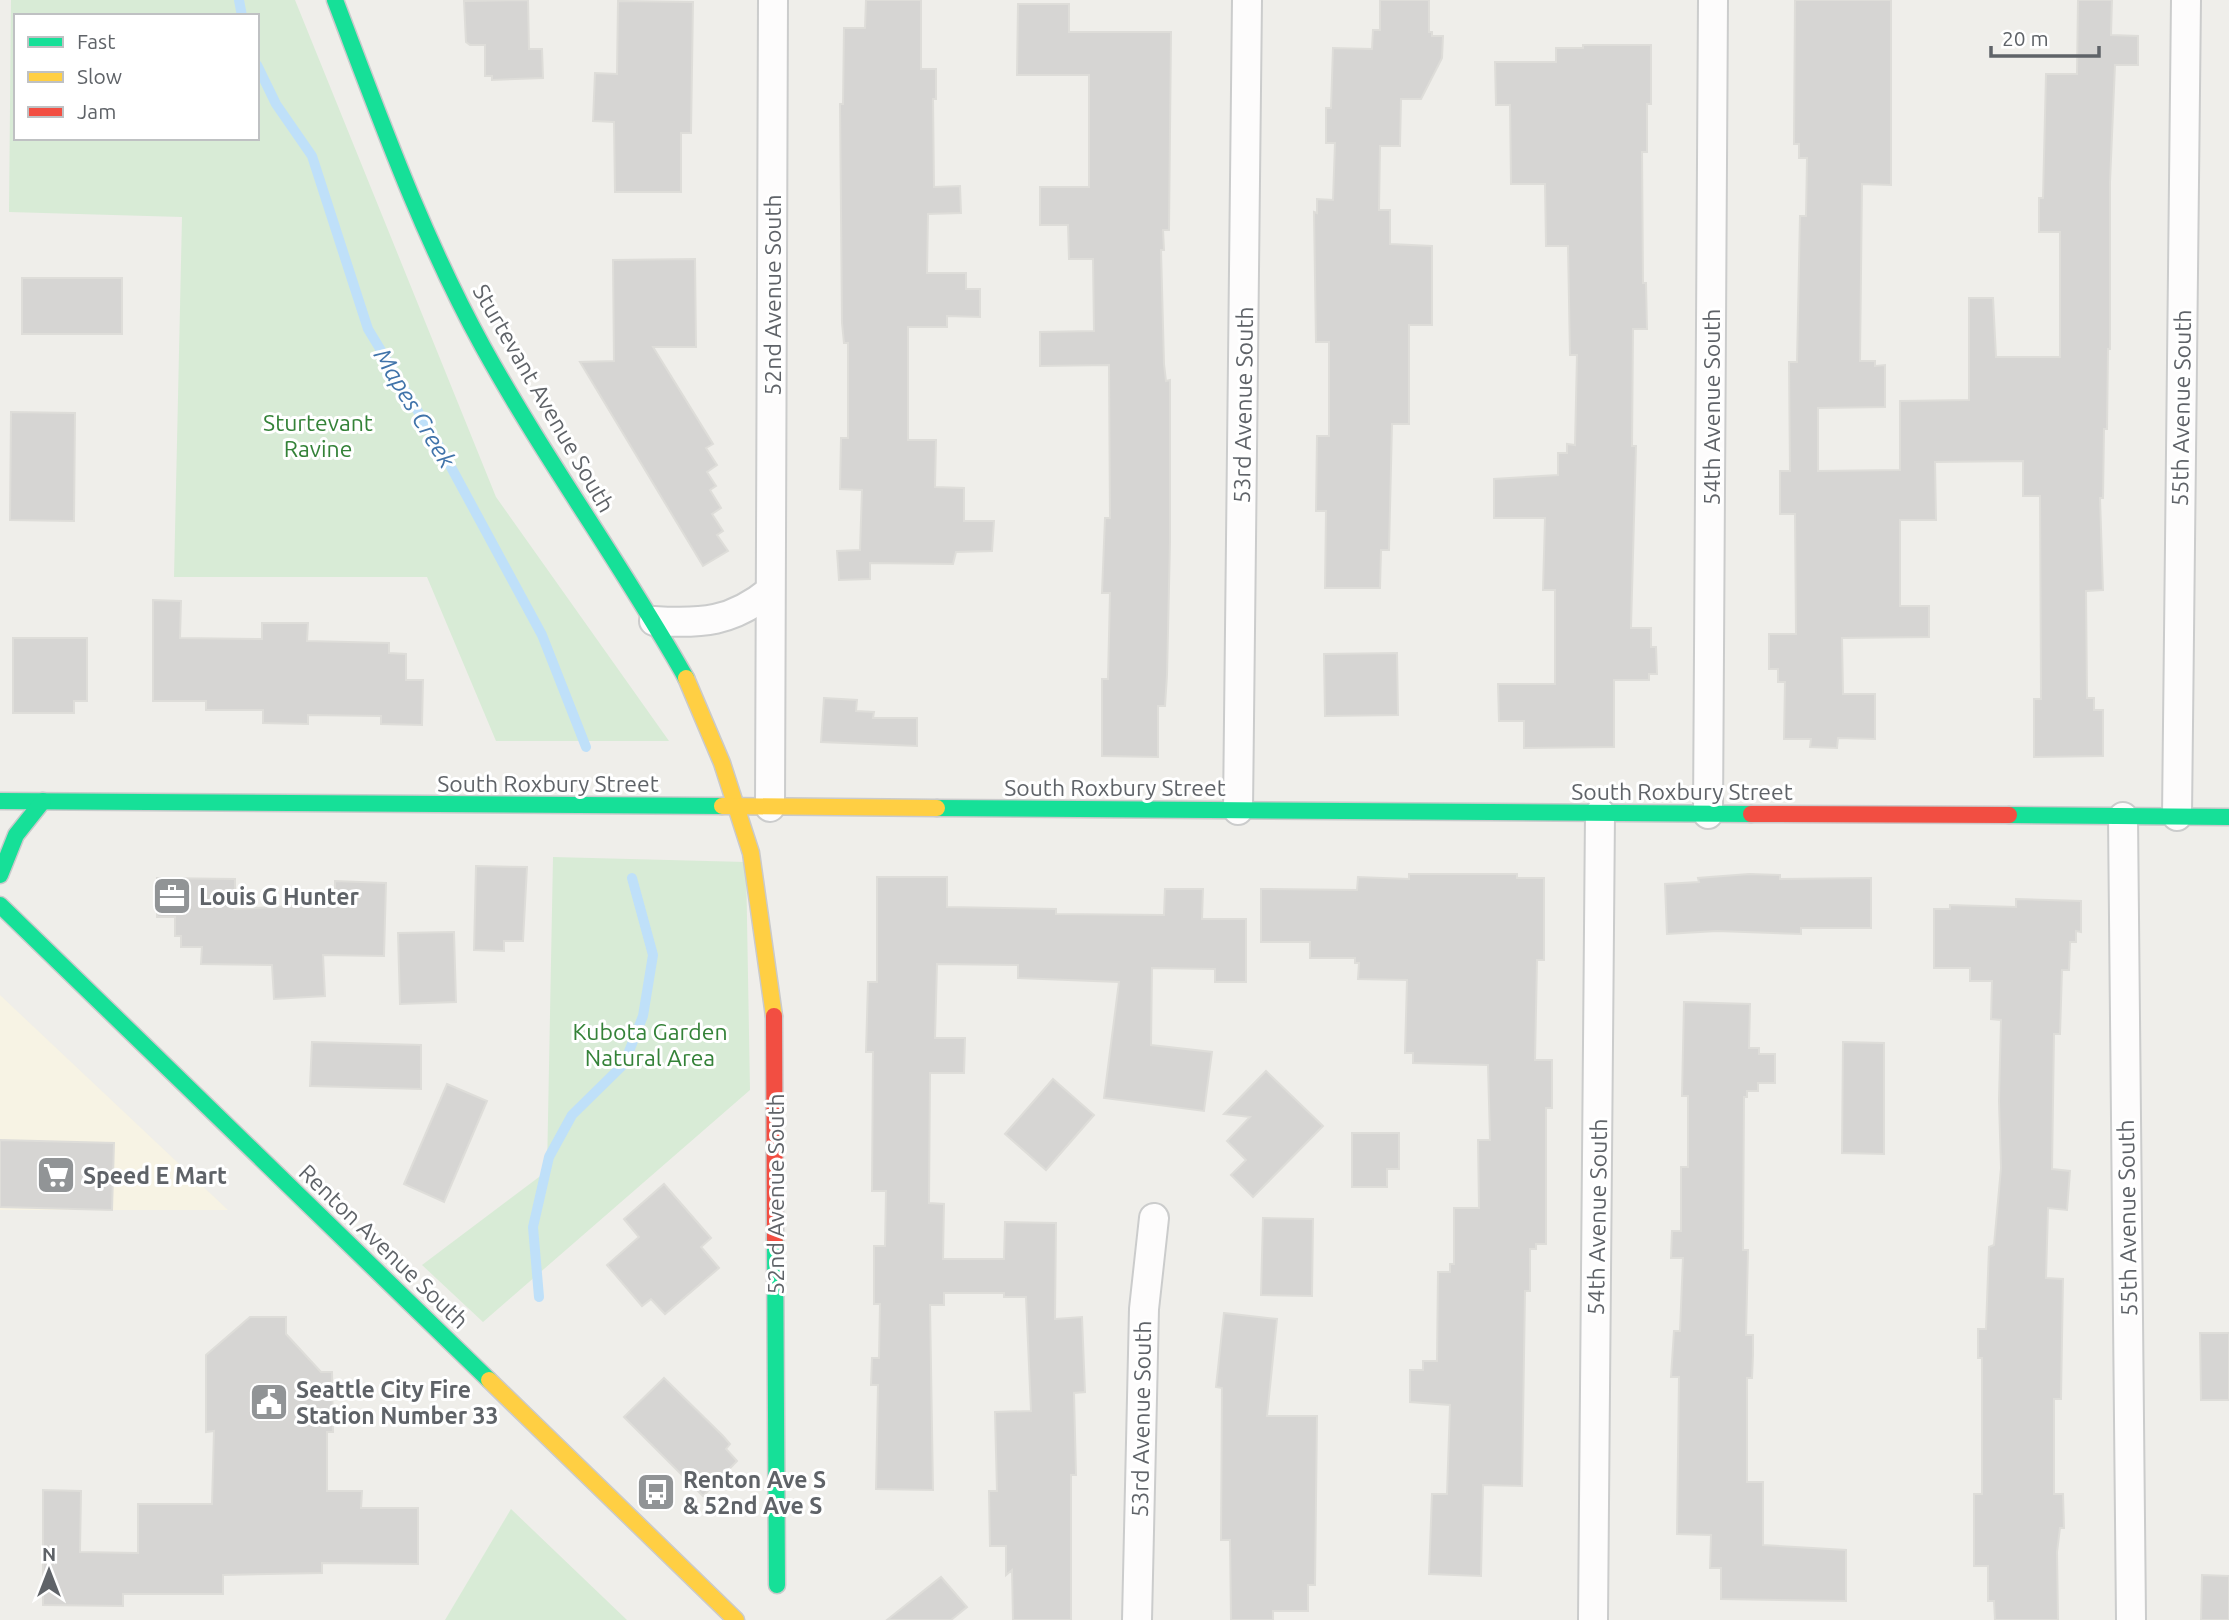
<svg xmlns="http://www.w3.org/2000/svg" width="2229" height="1620" viewBox="0 0 2229 1620" font-family="Ubuntu,sans-serif">
  <style>
    .commercial { fill: #f7f3e4 }
    .green { fill: #d8ebd6; fill-rule: evenodd }
    .lines { fill: none; stroke-linecap: round; stroke-linejoin: round }
    .stream { stroke: #bfe0f9; stroke-width: 10 }
    .building { fill: #d6d5d3; stroke: #deddd9; stroke-width: 2 }
    .street-casing { stroke: #cbcccc; stroke-width: 32 }
    .fast-casing { stroke: #cacacb; stroke-width: 19 }
    .slow-casing { stroke: #cacacb; stroke-width: 19 }
    .jam-casing { stroke: #cacacb; stroke-width: 19 }
    .street { stroke: #fdfcfc; stroke-width: 28 }
    .fast { stroke: #16e098; stroke-width: 16 }
    .slow { stroke: #ffcf43; stroke-width: 16 }
    .jam { stroke: #f24e42; stroke-width: 16 }
    .labels { text-anchor: middle; dominant-baseline: central; stroke-width: 6; stroke-linejoin: round; paint-order: stroke }
    .street-label { font-size: 23px; fill: #5f6368; stroke: #fff }
    .park-label { font-size: 23px; fill: #348238; stroke: #fff }
    .poi-label { font-size: 23px; font-weight: bold; fill: #5f6368; stroke: #fff; text-anchor: start }
    .water-label { font-size: 24px; font-style: italic; fill: #4174aa; stroke: #fff }
  </style>
  <rect width="100%" height="100%" fill="#efeeea"/>
  <path class="commercial" d="M0,995L228,1210H0Z"/>
  <g class="green">
    <path d="M11,0H295L496,497L669,741H496L427,577H174L182,217L9,212ZM16,16H257V138H16Z"/>
    <path d="M553,857L746,862L750,1090L483,1322L422,1265L547,1171Z"/>
    <path d="M511,1509L627,1620H445Z"/>
  </g>
  <g class="lines">
    <g class="stream">
      <path d="M239,0L242,16"/>
      <path d="M257,65L276,104L312,156L368,329L445,456L542,635L586,747"/>
      <path d="M539,1297L533,1227L549,1157L572,1115L624,1064L643,1016L653,955L632,878"/>
    </g>
  </g>
  <g class="building">
    <path d="M528,0L529,49H542L543,78L492,80V76H485V45H470L466,42L464,1Z"/>
    <path d="M866,0H921V69H936V99H933L934,187L960,186L961,213L928,214L927,273H966V289H980V317L947,316V327H908V440H936L935,487L964,488V521H994L992,551L956,552L953,564L870,563V579L839,580L837,551L860,550L862,490L840,489L841,438H848V343H844L842,323L840,104H843L844,28H865Z"/>
    <path d="M1380,0H1429V32H1432V36H1443L1442,58L1421,99H1401L1400,146H1380L1379,210H1390V244L1432,246V325H1409V424H1392L1389,550H1381L1380,588H1325L1326,511H1316L1317,436H1329V342H1316L1314,212L1317,213V199L1333,200L1335,143H1326V108H1331L1333,48L1372,49L1373,30H1380Z"/>
    <path d="M1795,0H1891V185L1862,184L1860,361H1875V366L1885,365V407L1818,408V471L1900,470V401L1969,400V298H1993L1996,357H2060V232H2039V198H2043L2046,74H2077L2078,0H2112L2111,35L2138,36V65H2115L2110,182V349H2108L2107,429H2104L2103,498H2100L2103,590L2086,591L2087,698H2094V710H2103V756L2034,757V699H2041L2040,496H2023V461L1935,462L1936,520H1900V606H1929V637L1842,638L1843,694H1875V739L1838,738L1837,748L1810,747L1811,739H1784L1785,682H1778V669H1769V634H1796L1795,514H1780V471H1790L1789,362H1797L1800,216H1806L1807,158H1799V144H1794Z"/>
    <path d="M618,1L693,2L691,133H681V192H615L614,122L593,121L595,73L617,74Z"/>
    <path d="M1018,4H1069V32H1171L1169,230H1163L1164,250H1161L1164,364L1166,381L1170,380V542L1167,675L1165,706H1158V757L1102,756V679H1108L1110,593H1102L1105,518H1110L1109,365L1040,366V332L1094,331L1093,259H1069L1068,225H1040V187H1089V75H1017Z"/>
    <path d="M1583,45H1651V104H1647V152H1642L1643,283H1646L1647,329H1633L1632,446H1636L1631,628H1651V647H1656L1657,674H1649V680H1614V747L1524,748V721H1499L1498,684H1555V590H1543L1545,518H1494V479L1558,475V453H1567V444L1575,445L1577,355H1570L1568,246H1546L1545,184H1511L1510,105H1496L1495,62H1556V48H1583Z"/>
    <path d="M695,259L696,347H653L713,444L706,448L717,465L707,472L716,486L710,490L721,508L712,514L723,531L717,535L728,551L703,566L580,362L614,361L613,260Z"/>
    <rect x="22" y="278" width="100" height="56"/>
    <path d="M11,412L75,413L74,521L10,520Z"/>
    <path d="M153,600L181,601L180,638L262,639V623H308L307,641L389,643V653L406,654V680H423L422,725L381,724V716L308,715V724L263,723V710H206V701H153Z"/>
    <path d="M13,638H87V701H74V713H13Z"/>
    <path d="M1397,653L1398,715L1325,716L1324,654Z"/>
    <path d="M824,698L857,700L856,711L874,712L873,718H917V746L821,742Z"/>
    <path d="M476,866L527,867L523,941H504V951L474,950Z"/>
    <path d="M1409,874H1517V878H1544V960H1537L1535,1060H1552V1108H1546V1244H1536V1249H1530V1291H1525L1522,1486L1483,1485L1481,1576L1429,1574L1432,1494H1447L1450,1405L1410,1402V1370H1423V1361H1437L1438,1272H1450V1264H1454V1208H1479L1478,1140H1490L1488,1065L1413,1063V1053H1405L1407,980L1358,979L1359,963H1355V958H1310V942H1261V889L1357,890L1358,877L1409,879Z"/>
    <path d="M1749,874L1780,875V879L1871,878V928H1801V934L1717,931L1667,934L1665,884L1699,882L1698,878Z"/>
    <path d="M877,877H947V907L1056,909V914L1164,915L1165,889H1203L1202,919H1246V982H1215V969L1152,968L1151,1045L1212,1052L1204,1111L1104,1098L1119,982L1018,978V965L937,964L935,1038H965L964,1073H930L929,1203L944,1204L943,1259H1004L1005,1222L1056,1223L1055,1319L1082,1317L1085,1392L1074,1393L1076,1475H1071V1620H1013L1012,1570L1006,1575V1546H990L989,1491H997L995,1412L1031,1411L1026,1297H1004V1293H944V1305H930L933,1490L876,1489L878,1385H871L872,1358H879L880,1304H874V1246H885L886,1191H872L873,1052H866L868,982H877Z"/>
    <path d="M157,878L235,879V909L335,904V881L386,883L384,956L323,955L325,996L274,999L272,965L201,964L202,947H181V936H175V917H157Z"/>
    <path d="M2016,899L2081,901V932L2076,931V942H2070L2069,970H2062L2060,1034H2054L2052,1169L2070,1171L2067,1210L2048,1208L2046,1278L2063,1279L2061,1399H2054V1494H2063L2064,1528H2060L2057,1552L2058,1620H1995L1994,1601H1988V1566H1974V1494H1982V1358H1978V1329H1986L1989,1247L1994,1245L2001,1168L1999,1101L2001,1020L1991,1019L1992,981H1970V968H1934V909H1950V905L2016,907Z"/>
    <path d="M454,932L456,1002L400,1004L398,933Z"/>
    <path d="M1684,1002L1750,1004L1749,1048H1759V1054H1775V1083H1758V1091H1747V1097H1744L1743,1250H1748L1746,1335H1753V1355L1752,1378H1747V1482H1763V1545L1846,1550V1601L1721,1599V1568H1710L1711,1535L1677,1534L1679,1377H1671L1674,1331H1680L1683,1258H1671L1672,1231H1681V1167H1688V1096H1682Z"/>
    <path d="M312,1042L421,1045V1089L310,1086Z"/>
    <path d="M1843,1042L1884,1043V1154L1842,1153Z"/>
    <path d="M1266,1071L1323,1126L1253,1197L1231,1175L1246,1160L1227,1141L1250,1117L1224,1114Z"/>
    <path d="M1053,1079L1094,1115L1046,1170L1005,1134Z"/>
    <path d="M447,1084L487,1101L444,1202L404,1184Z"/>
    <path d="M1352,1133H1399V1169H1387V1187H1352Z"/>
    <path d="M0,1140L114,1143L112,1210L0,1207Z"/>
    <path d="M664,1184L711,1238L701,1247L719,1268L665,1314L651,1299L642,1306L607,1265L639,1237L624,1219Z"/>
    <path d="M1263,1218L1313,1219L1312,1296L1261,1295Z"/>
    <path d="M1224,1313L1277,1319L1267,1416H1317L1315,1585H1308V1611H1273V1620H1231L1230,1540H1221L1222,1388L1216,1387Z"/>
    <path d="M250,1317H286V1334L321,1372H332L333,1432H327V1491H362L361,1508H418V1564L322,1563V1573L223,1575V1594H123V1606L43,1605V1490L81,1491L80,1552L138,1553V1504H212L214,1431L206,1432V1355Z"/>
    <path d="M2200,1333H2229V1400H2201Z"/>
    <path d="M664,1378L723,1436L730,1444L726,1449L737,1461L703,1496L624,1417Z"/>
    <path d="M2202,1575L2229,1576V1620H2201Z"/>
    <path d="M941,1577L967,1607L951,1620H887Z"/>
  </g>
  <g class="lines">
    <g class="street-casing">
      <g id="street">
        <path d="M654,621C702,624 732,622 770,591"/>
        <path d="M770,807L773,0"/>
        <path d="M1238,810L1247,0"/>
        <path d="M1708,814L1713,0"/>
        <path d="M2177,816L2186,0"/>
        <path d="M2123,817L2131,1620"/>
        <path d="M1137,1620L1144,1309L1154,1218"/>
        <path d="M1593,1620L1600,813"/>
      </g>
    </g>
    <g class="fast-casing">
      <g id="fast">
        <path d="M335,0C380,118 422,236 483,347C546,461 623,566 686,678"/>
        <path d="M0,801L722,806"/>
        <path d="M937,808L1751,814"/>
        <path d="M2009,815L2229,817"/>
        <path d="M0,875L16,835L43,801"/>
        <path d="M0,905L489,1380"/>
        <path d="M775,1239L777,1585"/>
      </g>
    </g>
    <g class="slow-casing">
      <g id="slow">
        <path d="M686,678L722,763L751,853L774,1016"/>
        <path d="M722,806L937,808"/>
        <path d="M489,1380L736,1620"/>
      </g>
    </g>
    <g class="jam-casing">
      <g id="jam">
        <path d="M1751,814L2009,815"/>
        <path d="M774,1016L775,1239"/>
      </g>
    </g>
    <use href="#street" class="street"/>
    <use href="#fast" class="fast"/>
    <use href="#slow" class="slow"/>
    <use href="#jam" class="jam"/>
  </g>
  <defs>
    <g id="office-square" transform="scale(2.0125)"><rect x="-9" y="-9" width="18" height="18" rx="4" fill="#919496" stroke="#fff"/><path d="M-6-3h4V-5.5h4V-3h4V5H-6ZM-1-4.5V-3h2v-1.5ZM-6 0V1H6V0Z" fill="#fff"/></g>
    <g id="supermarket-square" transform="scale(2.0125)"><rect x="-9" y="-9" width="18" height="18" rx="4" fill="#919496" stroke="#fff"/><path d="M-6-5.5h2.5l.6 2H6L4.5 2H-2.5L-4.4-4H-6ZM-1.5 3.2a1.3 1.3 0 1 0 .1 0ZM3 3.2a1.3 1.3 0 1 0 .1 0Z" fill="#fff"/></g>
    <g id="civic-square" transform="scale(2.0125)"><rect x="-9" y="-9" width="18" height="18" rx="4" fill="#919496" stroke="#fff"/><path d="M-.6-6.5H3V-4.5H.6V-3L4-1V1h2V6H-6V1h2V-1L-.6-3ZM-1.2 2.5V6h2.4V2.5Z" fill="#fff"/></g>
    <g id="bus-square" transform="scale(2.0125)"><rect x="-9" y="-9" width="18" height="18" rx="4" fill="#919496" stroke="#fff"/><path d="M-5-6H5V4H4V6H2V4H-2V6H-4V4H-5ZM-3.5-4V0h7V-4ZM-3.5 1.2v1.5H-2V1.2ZM2 1.2v1.5H3.5V1.2Z" fill="#fff"/></g>
  </defs>
  <g fill-rule="evenodd">
    <use href="#office-square" x="172" y="896"/>
    <use href="#supermarket-square" x="56" y="1175"/>
    <use href="#civic-square" x="269" y="1402"/>
    <use href="#bus-square" x="656" y="1492"/>
  </g>
  <g class="labels">
    <g class="street-label">
      <text transform="translate(772 295) rotate(-90)">52nd Avenue South</text>
      <text transform="translate(544 398) rotate(60)">Sturtevant Avenue South</text>
      <text transform="translate(1243 405) rotate(-89)">53rd Avenue South</text>
      <text transform="translate(1711 407) rotate(-90)">54th Avenue South</text>
      <text transform="translate(2181 408) rotate(-89)">55th Avenue South</text>
      <text x="548" y="783">South Roxbury Street</text>
      <text x="1115" y="787">South Roxbury Street</text>
      <text x="1682" y="791">South Roxbury Street</text>
      <text transform="translate(775 1194) rotate(-90)">52nd Avenue South</text>
      <text transform="translate(1597 1217) rotate(-89)">54th Avenue South</text>
      <text transform="translate(2127 1218) rotate(-91)">55th Avenue South</text>
      <text transform="translate(384 1246) rotate(44)">Renton Avenue South</text>
      <text transform="translate(1141 1419) rotate(-89)">53rd Avenue South</text>
    </g>
    <g class="park-label">
      <text x="318" y="422">Sturtevant<tspan x="318" dy="26">Ravine</tspan></text>
      <text x="650" y="1031">Kubota Garden<tspan x="650" dy="26">Natural Area</tspan></text>
    </g>
    <g class="poi-label">
      <text x="199" y="896">Louis G Hunter</text>
      <text x="83" y="1175">Speed E Mart</text>
      <text x="296" y="1389">Seattle City Fire<tspan x="296" dy="26">Station Number 33</tspan></text>
      <text x="683" y="1479">Renton Ave S<tspan x="683" dy="26">&amp; 52nd Ave S</tspan></text>
    </g>
    <g class="water-label">
      <text transform="translate(415 408) rotate(59)">Mapes Creek</text>
    </g>
  </g>
  <rect x="14" y="14" width="245" height="126" fill="#ffffff" stroke="#bfc1c3" stroke-width="2"/>
  <rect x="28" y="37" width="35" height="10" fill="#16e098" stroke="#bfc1c3" stroke-width="2"/>
  <text x="77" y="49" font-size="21" fill="#5f6368">Fast</text>
  <rect x="28" y="72" width="35" height="10" fill="#ffcf43" stroke="#bfc1c3" stroke-width="2"/>
  <text x="77" y="84" font-size="21" fill="#5f6368">Slow</text>
  <rect x="28" y="107" width="35" height="10" fill="#f24e42" stroke="#bfc1c3" stroke-width="2"/>
  <text x="77" y="119" font-size="21" fill="#5f6368">Jam</text>
  <g transform="translate(49 1571)" stroke="#ffffff" stroke-width="5" paint-order="stroke">
  <path d="M0-5L12 26L0 18L-12 26Z" fill="#5f6368"/>
  <text y="-10" font-size="19" font-weight="bold" text-anchor="middle" fill="#5f6368">N</text>
  </g>
  <path d="M1991 46v10h108v-10" fill="none" stroke="#5f6368" stroke-width="3.5"/>
  <text x="2002" y="46" font-size="21" fill="#5f6368" stroke="#ffffff" stroke-width="5" paint-order="stroke">20 m</text>
</svg>
